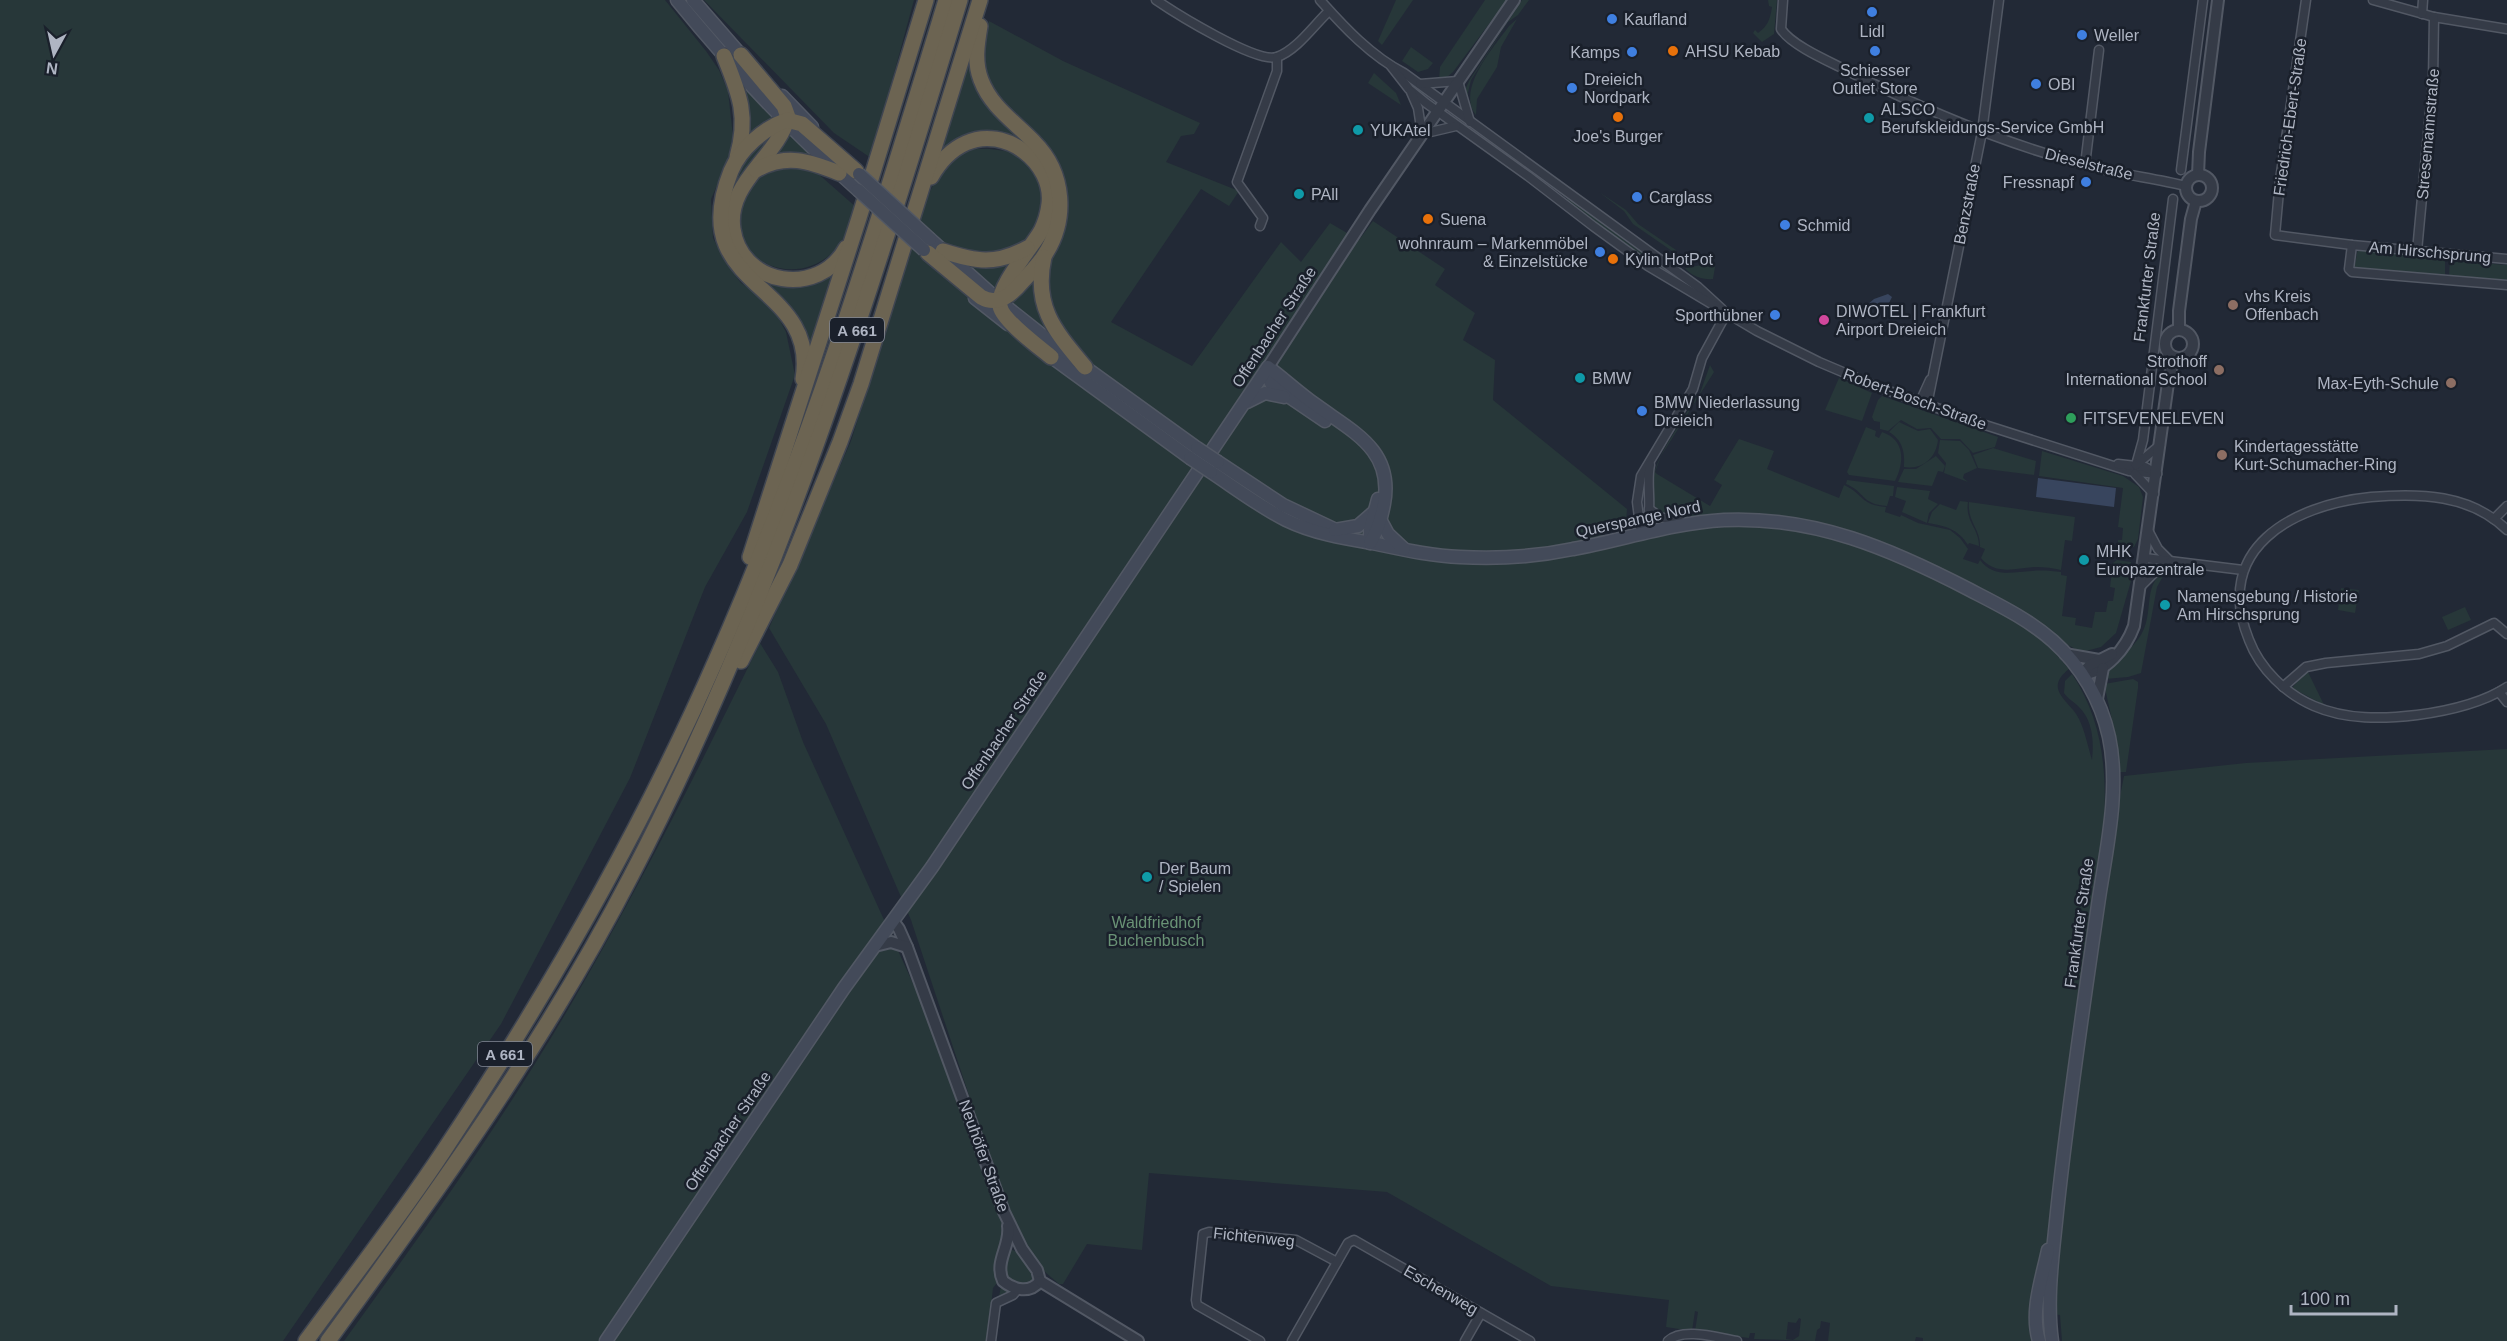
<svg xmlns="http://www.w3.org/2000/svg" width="2507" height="1341" viewBox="0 0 2507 1341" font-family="Helvetica,sans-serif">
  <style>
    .green { fill: #273739; fill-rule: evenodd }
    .water { fill: #38455e }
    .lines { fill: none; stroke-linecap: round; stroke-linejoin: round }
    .minor-casing { stroke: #525864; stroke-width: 11 }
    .tertiary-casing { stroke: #525864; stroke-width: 14 }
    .secondary-casing { stroke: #525864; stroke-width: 15 }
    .motorway-casing { stroke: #3f4551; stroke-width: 18 }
    .minor { stroke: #353b47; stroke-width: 8 }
    .tertiary { stroke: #353b47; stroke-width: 10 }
    .secondary { stroke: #434a59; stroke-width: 12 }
    .motorway { stroke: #6c6452; stroke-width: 15 }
    .secondary-bridge-casing { stroke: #525864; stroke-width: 15; stroke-linecap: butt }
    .secondary-bridge { stroke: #434a59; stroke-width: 12 }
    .shop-dot { fill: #3f7fe0; stroke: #1a202b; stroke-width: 2 }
    .food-dot { fill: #e8710a; stroke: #1a202b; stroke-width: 2 }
    .culture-dot { fill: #0f9aa8; stroke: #1a202b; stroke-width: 2 }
    .education-dot { fill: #8d6e63; stroke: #1a202b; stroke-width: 2 }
    .hotel-dot { fill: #d1479c; stroke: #1a202b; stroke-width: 2 }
    .leisure-dot { fill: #2e9e5b; stroke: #1a202b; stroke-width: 2 }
    .labels { text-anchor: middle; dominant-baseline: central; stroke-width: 5; stroke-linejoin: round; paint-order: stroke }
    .shield { fill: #1a202b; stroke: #828895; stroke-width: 1.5 }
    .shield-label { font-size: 15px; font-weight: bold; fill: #afb5c3 }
    .poi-label { font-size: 16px; fill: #afb5c3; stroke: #1a202b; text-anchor: start }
    .street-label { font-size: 16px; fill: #afb5c3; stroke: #1a202b }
    .park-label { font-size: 16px; fill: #699275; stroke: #1a202b }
  </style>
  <rect width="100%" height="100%" fill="#222936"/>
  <g class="green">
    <path d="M0,0H665L706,51L719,70L728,91L733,136L727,163L711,199L713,238L726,263L741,283L760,296L777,315L786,332L795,375L747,512L705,587L630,778L501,1024L283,1341H0Z"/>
    <path d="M704,0H914L871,158L834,133Z"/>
    <path d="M1396,0H1413L1382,45L1378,41Z"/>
    <path d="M1485,0H1507L1453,72L1446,78L1439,80L1440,67Z"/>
    <path d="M1522,0H1529L1518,15L1508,22L1471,80L1466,101L1465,90L1469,81Z"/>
    <path d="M1768,0H1777L1774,34L1762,42L1753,33L1755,30L1758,33C1768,26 1770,19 1772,7L1769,6Z"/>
    <path d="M1517,19L1501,47L1497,67L1477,99L1476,115C1456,89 1494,47 1509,26Z"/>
    <path d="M989,21L1063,61L1200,123L1194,134L1181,136L1166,162L1239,191L1229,206L1201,189L1111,322L1192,366L1281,242L1301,262L1330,223L1359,240L1373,221L1445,269L1435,285L1475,313L1463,340L1495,360L1493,400L1627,509L1626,522L1604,534L1608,549L1682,530L1739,526L1793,530L1838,538L1921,571L2018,622L2047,644L2069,669C2042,690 2071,701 2079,719C2085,731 2088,747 2092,760C2094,741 2093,720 2078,706C2073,701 2068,699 2064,693L2065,681L2072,674C2103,721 2107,771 2104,826L2114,827L2124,776L2246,763L2507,749V1341H2062L2060,1315L2034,1312L2033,1341H1923V1338L1916,1337L1915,1341H1828L1830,1323L1821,1321L1820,1328L1817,1330L1815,1341L1754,1339L1755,1333H1750L1749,1338L1695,1331L1698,1312L1695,1311L1692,1331L1666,1327L1669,1300L1551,1286L1387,1192L1149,1173L1142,1250L1087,1244L1063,1284H1059L1037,1265L1015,1224L999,1186L911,920L826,724L769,628L851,441L928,196C949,148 966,143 1016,153L988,136L936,161L969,55L1012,118L985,76L980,57ZM1799,1318L1801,1319L1799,1336L1793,1340L1786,1339L1788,1322L1796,1323Z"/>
    <path d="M1411,47L1433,63L1428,69L1418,72L1402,61Z"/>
    <path d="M1374,73L1396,93L1401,105L1368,83Z"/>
    <path d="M743,82L775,118L745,144L739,84Z"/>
    <path d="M779,128L728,232L776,283L844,259L808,365L807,347L727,239L736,168L750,151Z"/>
    <path d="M787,131L816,158L764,162Z"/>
    <path d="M793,165L815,171L857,208C851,224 846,239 833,252C797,288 730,265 742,210C748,179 764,173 793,165Z"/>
    <path d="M1599,192L1626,210L1638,224L1676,250L1675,253L1633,224L1624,211Z"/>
    <path d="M1569,197L1628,243L1703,294L1633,250L1566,200Z"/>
    <path d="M2358,249L2445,257V276L2354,269Z"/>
    <path d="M2450,258L2454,261L2507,265V282L2449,277Z"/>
    <path d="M1712,263L1715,267L1713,279C1703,280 1691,276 1685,268Z"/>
    <path d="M1710,365L1714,372L1661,456L1655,472L1657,474L1710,506L1722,485L1714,480L1739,439L1774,451L1767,469L1839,498L1844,485C1864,494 1860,505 1886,507L1885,512L1900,517L1901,515L1918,523L1950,530L1960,538L1968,549L1963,559L1978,564L1980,560C1993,578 2013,572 2032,571C2042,570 2052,571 2061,572V575L2067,576L2062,616L2076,618L2075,625L2092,628L2095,612H2106L2108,601H2113L2115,588L2110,587L2113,563L2117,560L2131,562V581L2116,633L2101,647L2082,652C2059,643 2040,621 2018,609C1948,569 1887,541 1809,522C1779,515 1749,513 1719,514C1702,515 1685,518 1669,515C1662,514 1657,511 1654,505C1639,474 1683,423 1697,395L1699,396Z"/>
    <path d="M1839,378L1872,393L1862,421L1825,410Z"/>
    <path d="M1882,396L1998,437L1995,447L1973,453L1960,439H1941L1931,428L1917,429L1901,420L1888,431L1880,429V422L1874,421L1872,417L1878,400Z"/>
    <path d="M1899,422L1918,431L1930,429L1938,440C1936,458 1923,470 1904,467C1905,453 1903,440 1889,432Z"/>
    <path d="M1866,427L1876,431L1875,436L1879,438L1882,432C1905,440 1905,462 1895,481L1849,475L1847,472Z"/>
    <path d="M1940,440L1960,441L1969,450L1977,468L1964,474L1963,478L1968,482L1944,473L1946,463L1938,453Z"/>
    <path d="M1993,448L2036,461L2034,475L1978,468L1973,455Z"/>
    <path d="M2042,451L2123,476L2139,487L2143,497L2138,539L2134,547L2120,546L2118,544V540H2122L2123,528L2118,527L2123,488L2039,476Z"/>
    <path d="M1936,456L1945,466L1943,472L1938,471L1932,486L1898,482L1904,469H1916Z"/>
    <path d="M1847,480L1894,486L1893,496H1890L1887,506C1860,504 1866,492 1846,484Z"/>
    <path d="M1897,487L1930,491L1928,499L1938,504L1929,513L1927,523L1902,512L1906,501L1895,497Z"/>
    <path d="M1960,501L1968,502C1965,522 1979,528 1979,546L1969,543L1968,545C1958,529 1946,526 1928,523L1932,512L1940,504L1956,510Z"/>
    <path d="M1969,502L2075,517L2072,541L2065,540L2061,570C2053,568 2045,567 2036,567C2016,568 1996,576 1981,558L1985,549L1980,547C1981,529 1967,522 1969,502Z"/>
    <path d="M2167,569L2157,587L2141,673L2128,677L2105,679C2113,660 2134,650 2143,631C2154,608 2142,585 2167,569Z"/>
    <path d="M2341,588L2359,590L2355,613L2338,610Z"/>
    <path d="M2465,607L2471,620L2448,630L2442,617Z"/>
    <path d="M760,643L778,672L803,742L926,1012L1006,1227L1003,1247L1008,1291L999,1297L1001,1286L997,1283L993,1288L987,1341H344C423,1232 502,1122 570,1006C639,888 700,766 760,643Z"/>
    <path d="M2307,670L2324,705L2292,688Z"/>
    <path d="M2133,679L2138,682V688L2126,772H2120L2117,742L2104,684Z"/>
    <path d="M1012,1250L1020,1252L1032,1266L1034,1282L1024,1286L1007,1279L1004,1264L1008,1252Z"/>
  </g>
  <g class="water">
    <path d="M1888,294L1892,297L1888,305L1884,307L1871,306L1866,316H1861L1860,311L1874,299Z"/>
    <path d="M2038,478L2116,488L2114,507L2036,497Z"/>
  </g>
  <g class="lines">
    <g class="minor-casing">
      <g id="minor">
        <path d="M1156,0C1175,13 1257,64 1277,57C1297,50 1314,25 1329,11"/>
        <path d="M1320,0C1344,27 1371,56 1404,73L1698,287L1722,309"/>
        <path d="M1783,0L1781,29C1791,45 1828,61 1846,70C1926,111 2009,146 2097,168C2126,175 2157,179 2186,186"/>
        <path d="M2306,0L2280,180L2275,235L2352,245L2507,259"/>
        <path d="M2373,0L2434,17L2507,29"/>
        <path d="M2422,14L2423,0"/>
        <path d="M1391,66L1409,89L1426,103L1528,176L1593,226L1648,266L1757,331L1819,362L1878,387L1982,424L2129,471L2157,474"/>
        <path d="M1420,84L1458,81L1470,122"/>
        <path d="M1411,92L1418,108L1422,134L1456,126"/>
        <path d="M2085,165L2099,50"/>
        <path d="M2181,170L2203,0"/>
        <path d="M1260,226L1263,218L1237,182L1277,71V57"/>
        <path d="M2352,245L2349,269L2352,272L2507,285"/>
        <path d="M2417,251L2433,80L2434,17"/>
        <path d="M1920,402L1930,380"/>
        <path d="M1927,405L1982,132L1999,0"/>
        <path d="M2118,464L2145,467L2157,474"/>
        <path d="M2136,465L2143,440L2173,199"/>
        <path d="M2136,465L2160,445"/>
        <path d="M2135,474L2154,494"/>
        <path d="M1649,509L1660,517L1684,523"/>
        <path d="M2494,519L2507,506"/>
        <path d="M2507,530C2470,494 2420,493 2371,497C2292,505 2212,549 2249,640C2260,669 2286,694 2314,706C2346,720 2383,719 2417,715C2447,711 2481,704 2507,687"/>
        <path d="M2149,532L2158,549L2170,561"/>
        <path d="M1641,533L1637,502L1641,476L1693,389L1702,358L1726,314"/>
        <path d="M1641,533C1656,515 1645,487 1650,465"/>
        <path d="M2145,558L2243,570"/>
        <path d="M2141,586L2155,572L2170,562"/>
        <path d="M2283,687L2306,667L2326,663L2419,654L2447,646L2494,623L2507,634"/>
        <path d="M2499,692L2507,702"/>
        <path d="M991,1341L996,1303L1013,1295L1018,1289"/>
        <path d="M1260,1341L1197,1305L1196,1300L1203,1234L1209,1232L1296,1240L1337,1262"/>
        <path d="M1292,1341L1348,1243L1354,1240L1530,1341"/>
        <path d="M1465,1341L1481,1313"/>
        <path d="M1668,1341C1683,1327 1718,1338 1737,1341"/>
      </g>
    </g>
    <g class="tertiary-casing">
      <g id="tertiary">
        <path d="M2198,175L2199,152L2218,0"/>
        <circle cx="2199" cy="188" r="13"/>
        <path d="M2179,330V311L2191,219L2196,201"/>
        <circle cx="2179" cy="344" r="14"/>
        <path d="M1268,367L1370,210L1514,0"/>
        <path d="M2065,654L2099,660"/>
        <path d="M2082,674C2106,673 2126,648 2134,626L2168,383L2174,357"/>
        <path d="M2082,674L2090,665L2112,654"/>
        <path d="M2097,699L2103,668"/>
        <path d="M893,921L899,929L907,947L1004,1212L1022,1249L1037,1270L1040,1281"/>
        <path d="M875,946L891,942L907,947"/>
        <path d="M1008,1226C1011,1246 994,1261 1003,1281C1014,1290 1030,1294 1040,1281"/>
        <path d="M1040,1281L1138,1341"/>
      </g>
    </g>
    <g class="secondary-casing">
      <g id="secondary">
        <path d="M677,0C732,68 793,132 858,190"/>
        <path d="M693,0L746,61"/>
        <path d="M782,96L812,127"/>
        <path d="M930,239L999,301L1057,347L1197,448"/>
        <path d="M975,298L1008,324"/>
        <path d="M1046,353L1190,458"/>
        <path d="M1265,372L1272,385L1325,421"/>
        <path d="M1247,402L1265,393L1284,397"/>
        <path d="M1218,462L1283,505L1338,531"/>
        <path d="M1211,472C1235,488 1260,507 1286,520C1313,533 1342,538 1372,543C1401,549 1430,556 1460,557C1498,559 1535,557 1573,549C1623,540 1672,523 1724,520C1815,516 1891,549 1970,590C1999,605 2028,619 2053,641C2081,666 2101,700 2109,737C2120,789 2107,846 2099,898C2084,1002 2068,1107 2057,1212C2053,1253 2046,1299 2052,1341"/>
        <path d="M1381,521L1388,534L1404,549"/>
        <path d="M1335,530L1358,526L1374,512"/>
        <path d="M1370,540V530L1378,499"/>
        <path d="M606,1341L844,988L932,867L1268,367C1284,379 1299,393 1316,405C1353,432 1394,450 1384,504C1381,519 1378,530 1370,543"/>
        <path d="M2039,1341C2030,1311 2042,1279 2048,1250"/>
      </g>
    </g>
    <g class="motorway-casing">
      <g id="motorway">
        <path d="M741,55L784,106L788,117C777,158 726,183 733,229C741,286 819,298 846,248"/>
        <path d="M724,56C739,93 749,116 737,157"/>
        <path d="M756,170C786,153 809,161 839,173"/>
        <path d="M931,177C939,163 950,150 966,143C1005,125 1054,163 1049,204C1048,213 1045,223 1041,231C1032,247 996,288 1000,306C1002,320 1039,347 1051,357"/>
        <path d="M943,251C977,262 995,265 1027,248"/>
        <path d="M928,253L981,297C998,307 1012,294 1023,281C1030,273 1038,265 1044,256C1068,220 1065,173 1034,142C1015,122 991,107 981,80C974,62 977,44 980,26"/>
        <path d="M1044,257C1033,307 1055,331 1085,367"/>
        <path d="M803,379C819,280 683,291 731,171C740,149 764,128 787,120L802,124L856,171"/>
        <path d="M750,557L859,218L926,0"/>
        <path d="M741,661L790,565L840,442L861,384L980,0"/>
        <path d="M306,1341C352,1278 400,1217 443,1152C545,998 642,829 716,660C811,446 878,223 946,0"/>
        <path d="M328,1341C437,1192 546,1041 631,876C776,598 869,299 960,0"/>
      </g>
    </g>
    <use href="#minor" class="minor"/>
    <use href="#tertiary" class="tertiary"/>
    <use href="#secondary" class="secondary"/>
    <use href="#motorway" class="motorway"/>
    <g class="secondary-bridge-casing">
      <g id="secondary-bridge">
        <path d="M859,174L930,239"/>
        <path d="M858,190L924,250"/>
        <path d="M1197,448L1218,462"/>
        <path d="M1190,458L1211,472"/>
      </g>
    </g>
    <use href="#secondary-bridge" class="secondary-bridge"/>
  </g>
  <g class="shop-dot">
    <circle cx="1872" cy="12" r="6"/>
    <circle cx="1612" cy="19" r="6"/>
    <circle cx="2082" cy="35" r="6"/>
    <circle cx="1875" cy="51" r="6"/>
    <circle cx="1632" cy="52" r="6"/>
    <circle cx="2036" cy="84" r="6"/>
    <circle cx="1572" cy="88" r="6"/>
    <circle cx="2086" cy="182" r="6"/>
    <circle cx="1637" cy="197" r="6"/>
    <circle cx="1785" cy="225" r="6"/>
    <circle cx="1600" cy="252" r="6"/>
    <circle cx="1775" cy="315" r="6"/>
    <circle cx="1642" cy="411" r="6"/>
  </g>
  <g class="food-dot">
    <circle cx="1673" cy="51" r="6"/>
    <circle cx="1618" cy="117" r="6"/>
    <circle cx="1428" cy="219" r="6"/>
    <circle cx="1613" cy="259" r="6"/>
  </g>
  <g class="culture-dot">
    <circle cx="1869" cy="118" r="6"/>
    <circle cx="1358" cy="130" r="6"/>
    <circle cx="1299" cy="194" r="6"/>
    <circle cx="1580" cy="378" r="6"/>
    <circle cx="2084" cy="560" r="6"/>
    <circle cx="2165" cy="605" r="6"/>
    <circle cx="1147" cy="877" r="6"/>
  </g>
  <g class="education-dot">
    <circle cx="2233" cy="305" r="6"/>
    <circle cx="2219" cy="370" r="6"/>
    <circle cx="2451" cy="383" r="6"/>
    <circle cx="2222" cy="455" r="6"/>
  </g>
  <circle class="hotel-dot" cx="1824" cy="320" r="6"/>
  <circle class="leisure-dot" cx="2071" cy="418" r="6"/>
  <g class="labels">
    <g class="shield">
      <rect x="830" y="318" width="54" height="24" rx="4.5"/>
      <rect x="478" y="1042" width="54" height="24" rx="4.5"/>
    </g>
    <g class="shield-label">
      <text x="857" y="330">A 661</text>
      <text x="505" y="1054">A 661</text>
    </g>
    <g class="poi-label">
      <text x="1624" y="19">Kaufland</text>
      <text x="1872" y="31" text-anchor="middle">Lidl</text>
      <text x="2094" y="35">Weller</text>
      <text x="1685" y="51">AHSU Kebab</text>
      <text x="1620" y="52" text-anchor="end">Kamps</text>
      <text x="1875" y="70" text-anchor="middle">Schiesser<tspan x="1875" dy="18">Outlet Store</tspan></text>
      <text x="1584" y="79">Dreieich<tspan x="1584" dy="18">Nordpark</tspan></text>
      <text x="2048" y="84">OBI</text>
      <text x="1881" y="109">ALSCO<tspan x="1881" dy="18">Berufskleidungs-Service GmbH</tspan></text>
      <text x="1370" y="130">YUKAtel</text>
      <text x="1618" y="136" text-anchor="middle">Joe's Burger</text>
      <text x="2074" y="182" text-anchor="end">Fressnapf</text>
      <text x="1311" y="194">PAll</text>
      <text x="1649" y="197">Carglass</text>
      <text x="1440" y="219">Suena</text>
      <text x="1797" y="225">Schmid</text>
      <text x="1588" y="243" text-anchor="end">wohnraum – Markenmöbel<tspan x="1588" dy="18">&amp; Einzelstücke</tspan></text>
      <text x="1625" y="259">Kylin HotPot</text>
      <text x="2245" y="296">vhs Kreis<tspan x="2245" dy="18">Offenbach</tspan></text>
      <text x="1836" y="311">DIWOTEL | Frankfurt<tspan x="1836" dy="18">Airport Dreieich</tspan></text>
      <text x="1763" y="315" text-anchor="end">Sporthübner</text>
      <text x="2207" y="361" text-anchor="end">Strothoff<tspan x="2207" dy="18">International School</tspan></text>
      <text x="1592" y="378">BMW</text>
      <text x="2439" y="383" text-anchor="end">Max-Eyth-Schule</text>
      <text x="1654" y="402">BMW Niederlassung<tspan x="1654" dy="18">Dreieich</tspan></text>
      <text x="2083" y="418">FITSEVENELEVEN</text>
      <text x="2234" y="446">Kindertagesstätte<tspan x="2234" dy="18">Kurt-Schumacher-Ring</tspan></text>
      <text x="2096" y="551">MHK<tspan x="2096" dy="18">Europazentrale</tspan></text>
      <text x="2177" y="596">Namensgebung / Historie<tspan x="2177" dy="18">Am Hirschsprung</tspan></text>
      <text x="1159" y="868">Der Baum<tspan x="1159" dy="18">/ Spielen</tspan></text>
    </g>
    <g class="street-label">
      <text transform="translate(2290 117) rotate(-82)">Friedrich-Ebert-Straße</text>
      <text transform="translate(2428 134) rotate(-85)">Stresemannstraße</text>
      <text transform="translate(2089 164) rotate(14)">Dieselstraße</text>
      <text transform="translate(1967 204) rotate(-79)">Benzstraße</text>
      <text transform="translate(2430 252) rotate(5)">Am Hirschsprung</text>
      <text transform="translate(2147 277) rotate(-83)">Frankfurter Straße</text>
      <text transform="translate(1274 327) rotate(-57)">Offenbacher Straße</text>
      <text transform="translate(1915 399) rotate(20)">Robert-Bosch-Straße</text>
      <text transform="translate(1638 519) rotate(-12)">Querspange Nord</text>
      <text transform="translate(1004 730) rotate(-56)">Offenbacher Straße</text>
      <text transform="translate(2079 923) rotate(-82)">Frankfurter Straße</text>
      <text transform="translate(728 1131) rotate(-56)">Offenbacher Straße</text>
      <text transform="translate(984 1156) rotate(70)">Neuhöfer Straße</text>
      <text transform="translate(1254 1237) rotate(6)">Fichtenweg</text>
      <text transform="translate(1441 1290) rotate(30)">Eschenweg</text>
    </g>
    <g class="park-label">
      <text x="1156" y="922">Waldfriedhof<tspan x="1156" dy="18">Buchenbusch</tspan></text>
    </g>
  </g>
  <g transform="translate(54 54) rotate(188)" stroke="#1a202b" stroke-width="4.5" paint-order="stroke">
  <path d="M0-4.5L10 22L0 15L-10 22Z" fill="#afb5c3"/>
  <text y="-9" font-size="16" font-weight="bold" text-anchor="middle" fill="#afb5c3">N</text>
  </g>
  <path d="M2291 1305v9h105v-9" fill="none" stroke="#afb5c3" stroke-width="3"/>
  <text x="2300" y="1305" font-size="18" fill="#afb5c3" stroke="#1a202b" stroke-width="4.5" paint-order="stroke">100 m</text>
</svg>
